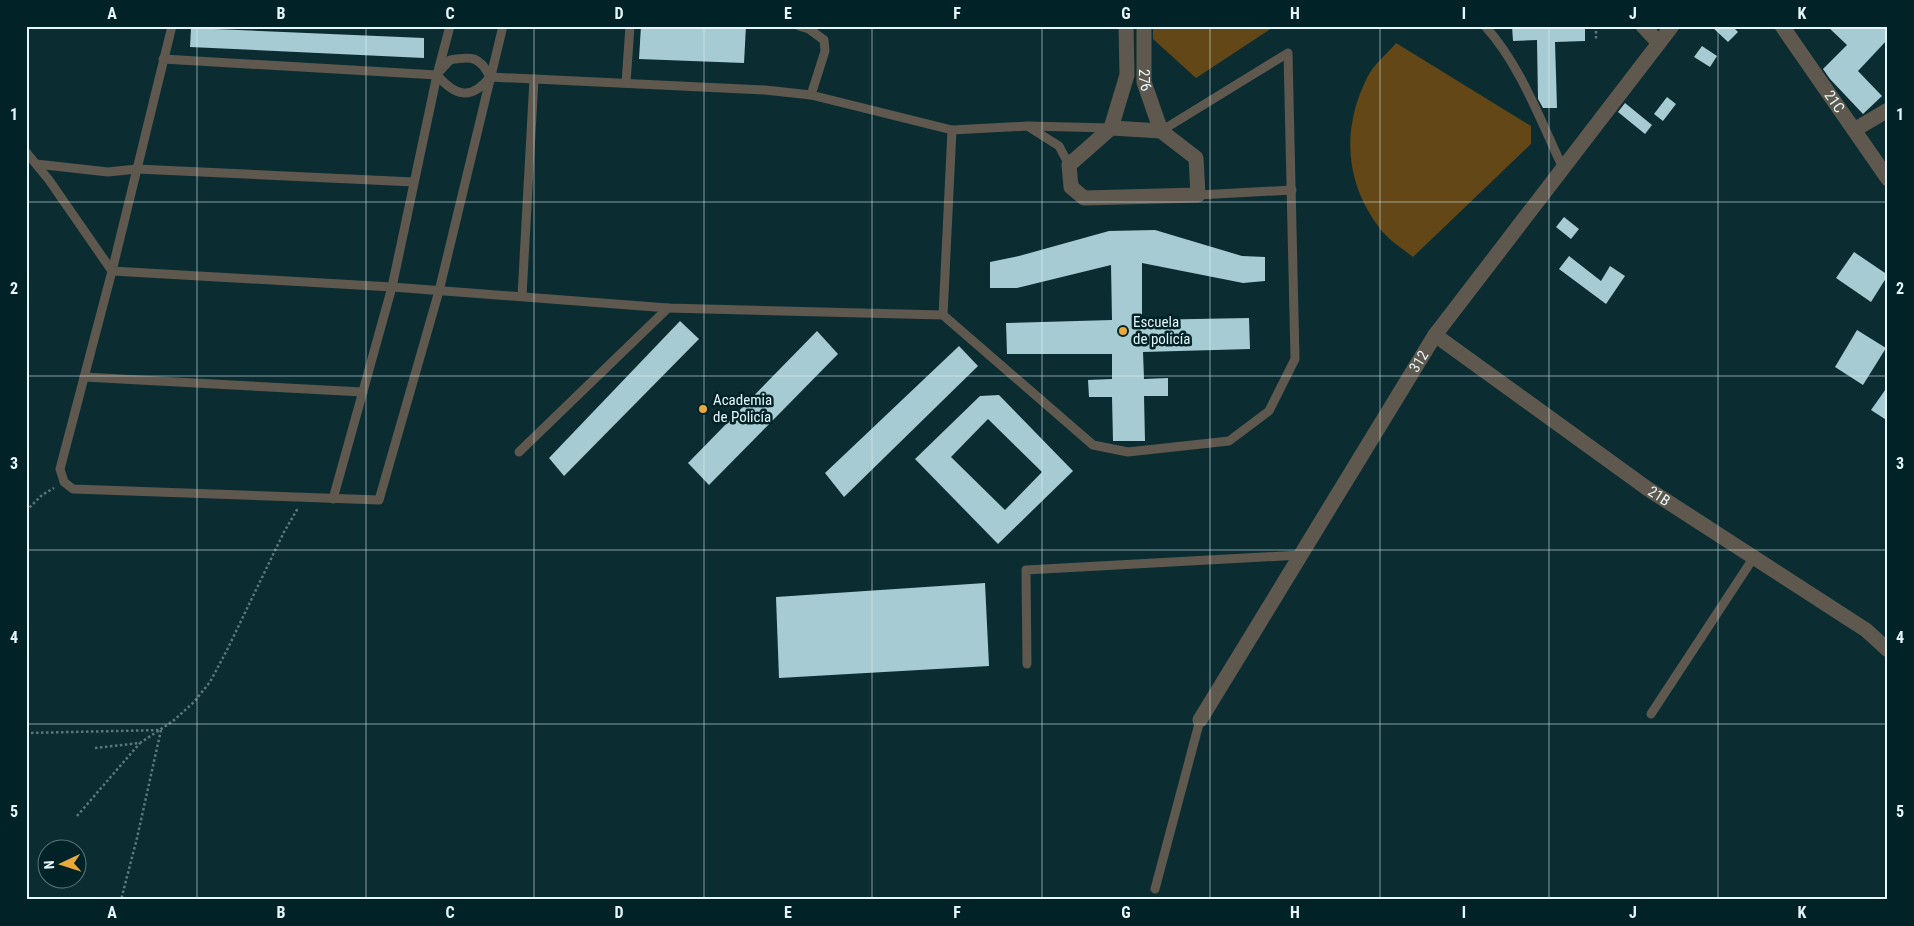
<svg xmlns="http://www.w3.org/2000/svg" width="1914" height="926" viewBox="0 0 1914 926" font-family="'Roboto Condensed',sans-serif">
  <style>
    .green { fill: #634716 }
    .building { fill: #a7cbd2; fill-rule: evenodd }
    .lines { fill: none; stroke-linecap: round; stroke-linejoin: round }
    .path { stroke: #5b777c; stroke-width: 2.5; stroke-dasharray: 2.5 2.5; stroke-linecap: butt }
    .lane { stroke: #5f584e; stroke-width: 9 }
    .street { stroke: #5f584e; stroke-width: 15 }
    .grid { fill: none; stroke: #e5f7fb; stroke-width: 1; stroke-opacity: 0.55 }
    .poi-dot { fill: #eaaa39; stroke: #012328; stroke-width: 2 }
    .labels { text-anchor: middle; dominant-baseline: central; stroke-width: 5; stroke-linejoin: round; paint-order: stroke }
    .street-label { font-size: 15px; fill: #e5f7fb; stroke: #012328 }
    .poi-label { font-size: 15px; fill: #e5f7fb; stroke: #012328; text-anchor: start }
    .neatline { fill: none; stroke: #e5f7fb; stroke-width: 2 }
    .grid-label { font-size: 16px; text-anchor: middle; font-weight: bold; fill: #e5f7fb }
  </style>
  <rect width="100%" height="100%" fill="#0b2d32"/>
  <g class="green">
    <path d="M1153,26H1275L1196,78L1153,39Z"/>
    <path d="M1396,43L1531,126V144L1413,257C1403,249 1389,240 1381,230C1345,184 1341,130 1367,78C1373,65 1387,54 1396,43Z"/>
  </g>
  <g class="building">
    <path d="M641,26H746L744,63L639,59Z"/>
    <path d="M1512,26H1585V41L1555,42L1557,108H1543L1538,99L1537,40L1513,41Z"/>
    <path d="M1711,26H1732L1738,32L1728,42Z"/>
    <path d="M1827,26H1888V39L1858,71L1882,96L1863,114L1830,79L1823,69L1847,45Z"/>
    <path d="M191,28L424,38V58L190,47Z"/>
    <path d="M1702,46L1717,56L1710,67L1694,57Z"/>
    <path d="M1667,97L1676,104L1663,121L1654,114Z"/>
    <path d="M1625,103L1652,125L1645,134L1618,112Z"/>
    <path d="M1564,217L1579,229L1571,239L1556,227Z"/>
    <path d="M1155,230L1242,256L1265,257V281L1243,283L1142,263V320L1249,318L1250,349L1143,352L1144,379L1168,378V396H1144L1145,441H1113L1112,397H1089L1088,380L1112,379V354H1007L1006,323L1112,320L1111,265L1017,288H990V262L1019,256L1109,231Z"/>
    <path d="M1854,252L1888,275L1871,302L1836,278Z"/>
    <path d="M1569,256L1601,281L1610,266L1625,276L1606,304L1559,269Z"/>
    <path d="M680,321L699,339L564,476L549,458Z"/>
    <path d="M1857,330L1886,348L1863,385L1835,367Z"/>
    <path d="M817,331L838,354L709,485L688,463Z"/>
    <path d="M959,346L978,366L844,497L825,473Z"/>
    <path d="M1888,386V421L1871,410Z"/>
    <path d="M999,395L1073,471L998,544L915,459L980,396ZM988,419L1042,472L1005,510L951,457Z"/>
    <path d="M985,583L989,666L779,678L776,597Z"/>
  </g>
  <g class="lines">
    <g class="path">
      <path d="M1596,26V39"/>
      <path d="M26,511L42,495L54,488"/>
      <path d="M26,733L161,730L137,838L121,900"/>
      <path d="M95,748L140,743L173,721L194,702L210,682L227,650L284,532L298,508"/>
      <path d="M77,816L140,743"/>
    </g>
    <g class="lane">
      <path d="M172,26L112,271L60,469L64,482L73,489L379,500L439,291L503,26"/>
      <path d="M799,26L809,29L824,40L825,51L811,95"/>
      <path d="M1485,26C1521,66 1540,120 1563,168"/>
      <path d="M163,59L437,75C455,96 471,101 490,77C480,56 471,56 450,60L439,72"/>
      <path d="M490,77L765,90L811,95L952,130L1028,126L1111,128"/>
      <path d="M626,83L630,26"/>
      <path d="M1029,127L1059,146L1069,165"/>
      <path d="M26,152L49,180L112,271L392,287L668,308L943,315L1093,445L1128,452L1229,441L1269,411L1295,359L1288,53L1161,131"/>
      <path d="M36,164L108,172L137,169L414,182"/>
      <path d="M1198,195L1292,190"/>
      <path d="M522,296L534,79"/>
      <path d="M943,315L952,130"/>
      <path d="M84,377L363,392"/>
      <path d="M519,452L668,308"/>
      <path d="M333,499L392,287L437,75L450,26"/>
      <path d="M1027,664L1026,570L1301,555"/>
      <path d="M1651,714L1754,557"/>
      <path d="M1155,889L1200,720"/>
    </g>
    <g class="street">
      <path id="s1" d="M1144,26V82L1161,131"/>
      <path d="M1643,26L1659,43"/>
      <path id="s2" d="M1782,26L1888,179"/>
      <path d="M1111,128L1161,131L1196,158L1198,195L1084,198L1071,187L1069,165Z"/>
      <path d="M1111,128L1127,75L1126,26"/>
      <path d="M1854,130L1888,110"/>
      <path id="s3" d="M1435,335L1648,489L1866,630L1888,650"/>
      <path id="s4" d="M1200,720L1435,335L1672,26"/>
    </g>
  </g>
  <path class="grid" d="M197,26V900M366,26V900M534,26V900M704,26V900M872,26V900M1042,26V900M1210,26V900M1380,26V900M1549,26V900M1718,26V900M26,202H1888M26,376H1888M26,550H1888M26,724H1888"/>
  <g class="poi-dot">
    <circle cx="1123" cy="331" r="5"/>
    <circle cx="703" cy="409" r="5"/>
  </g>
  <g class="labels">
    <g class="street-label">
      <text stroke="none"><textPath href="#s1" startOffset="54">276</textPath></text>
      <text stroke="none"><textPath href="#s2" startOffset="92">21C</textPath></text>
      <text stroke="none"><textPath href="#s4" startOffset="420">312</textPath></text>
      <text stroke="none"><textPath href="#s3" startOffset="276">21B</textPath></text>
    </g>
    <g class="poi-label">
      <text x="1133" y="322">Escuela<tspan x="1133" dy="17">de policía</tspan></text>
      <text x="713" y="400">Academia<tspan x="713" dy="17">de Policía</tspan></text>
    </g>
  </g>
  <rect width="1914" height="926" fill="none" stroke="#012328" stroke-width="55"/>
  <g transform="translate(62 864) rotate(266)"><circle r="24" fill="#012328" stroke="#5c787c"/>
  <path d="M0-4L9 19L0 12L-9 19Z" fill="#eaaa39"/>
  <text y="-8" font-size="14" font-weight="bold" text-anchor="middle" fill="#e5f7fb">N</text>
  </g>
  <rect x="28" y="28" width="1858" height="870" class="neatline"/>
  <g class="grid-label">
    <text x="112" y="19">A</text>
    <text x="281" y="19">B</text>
    <text x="450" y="19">C</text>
    <text x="619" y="19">D</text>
    <text x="788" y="19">E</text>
    <text x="957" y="19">F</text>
    <text x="1126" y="19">G</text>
    <text x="1295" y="19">H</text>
    <text x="1464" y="19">I</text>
    <text x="1633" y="19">J</text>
    <text x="1802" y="19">K</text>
    <text x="14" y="120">1</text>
    <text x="1900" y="120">1</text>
    <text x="14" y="294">2</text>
    <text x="1900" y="294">2</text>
    <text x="14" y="469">3</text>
    <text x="1900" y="469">3</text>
    <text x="14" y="643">4</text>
    <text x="1900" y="643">4</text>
    <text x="14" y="817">5</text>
    <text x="1900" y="817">5</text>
    <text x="112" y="918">A</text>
    <text x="281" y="918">B</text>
    <text x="450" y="918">C</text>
    <text x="619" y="918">D</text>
    <text x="788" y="918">E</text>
    <text x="957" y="918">F</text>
    <text x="1126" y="918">G</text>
    <text x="1295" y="918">H</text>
    <text x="1464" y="918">I</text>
    <text x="1633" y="918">J</text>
    <text x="1802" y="918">K</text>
  </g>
</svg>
